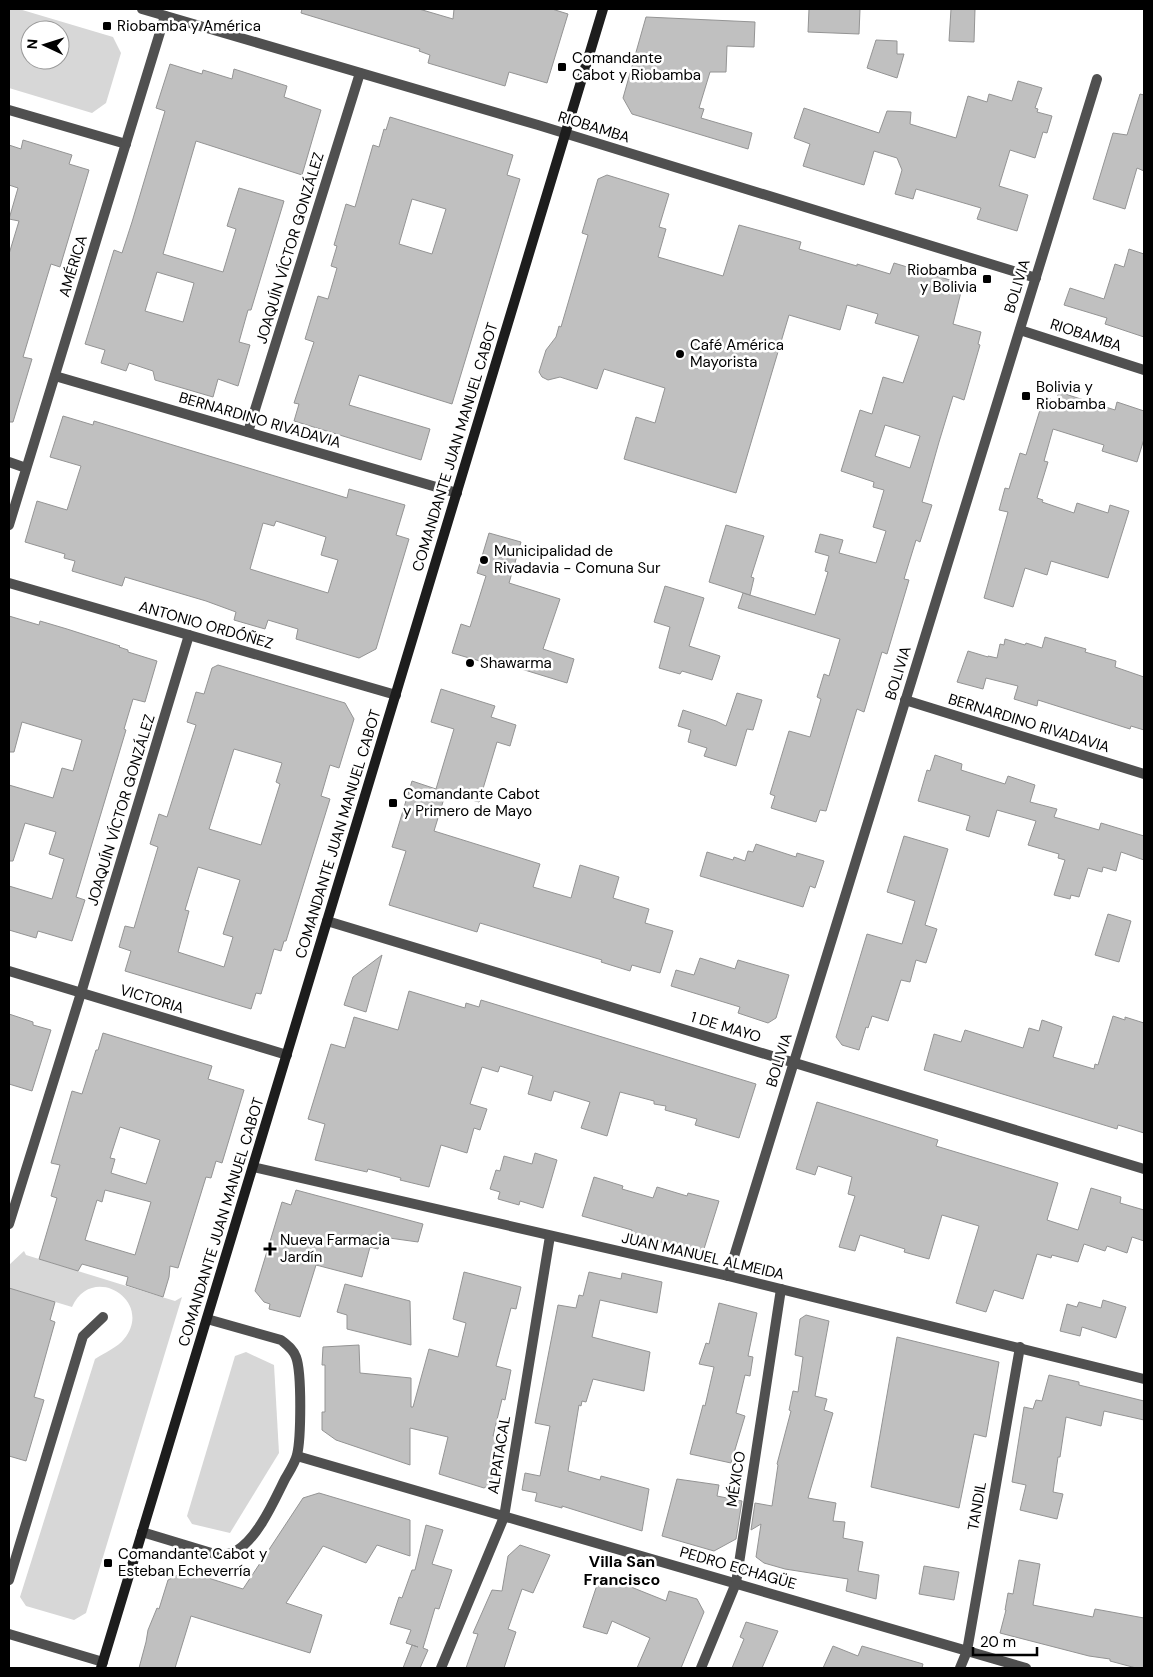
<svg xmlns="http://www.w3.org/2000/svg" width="1153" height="1677" viewBox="0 0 1153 1677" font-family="'DM Sans',sans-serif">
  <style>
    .green { fill: #d7d7d7; fill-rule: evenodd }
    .building { fill: #c0c0c0; stroke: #949494; fill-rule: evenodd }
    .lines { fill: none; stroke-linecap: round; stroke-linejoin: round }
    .minor { stroke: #505050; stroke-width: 10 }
    .secondary { stroke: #1d1d1d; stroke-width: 10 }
    .poi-dot { fill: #000; stroke: #fff; stroke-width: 2 }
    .labels { text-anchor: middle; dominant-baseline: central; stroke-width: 5; stroke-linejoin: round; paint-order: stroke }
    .poi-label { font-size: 15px; fill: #000; stroke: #fff; text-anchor: start }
    .street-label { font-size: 15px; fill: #000; stroke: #fff }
    .neighbourhood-label { font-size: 16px; font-weight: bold; fill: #000; stroke: #fff }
  </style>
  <rect width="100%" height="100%" fill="#fff"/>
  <g class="green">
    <path d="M9,9H19L113,37L121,53L106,103L92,113L9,88ZM30,30H60V60H30Z"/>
    <path d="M24,1251L26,1255L175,1301L182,1297L86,1613L74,1620L26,1606L20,1597L95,1359C104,1353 118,1347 124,1339C155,1301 92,1262 72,1307L9,1288V1265Z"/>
    <path d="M246,1352L274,1365L279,1453L230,1533L192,1524L187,1516L235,1356Z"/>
  </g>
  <g class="building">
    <path d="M302,9H419L453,19L454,9H552L568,14L547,83L509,72L505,86L428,63L430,55L419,51L420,49L301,13Z"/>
    <path d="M809,9H860L859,34L808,32Z"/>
    <path d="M951,9H975L974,42L949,41Z"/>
    <path d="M646,17L755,22L754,47L727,46L726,72H710L699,108L704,109L701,118L752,133L748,149L632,114L623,98Z"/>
    <path d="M876,40L897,41V54H904L897,78L867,68Z"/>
    <path d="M170,64L202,74L203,70L232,79L234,69L287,86L284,97L321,110L302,175L196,141L163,254L223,272L236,229L227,226L239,188L284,201L251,310H248L239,342L250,345L238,386L218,379L213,397L155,380L153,371L129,363L126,371L101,363L105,350L85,344L114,250L122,253L132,222L165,111L156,108ZM157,272L194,283L183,322L145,311Z"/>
    <path d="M1018,81L1042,88L1035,108L1038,109L1037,112L1052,116L1047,133L1043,132L1035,158L1010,150L999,186L1028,195L1017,231L977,219L981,208L916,189L913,199L895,194L902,170L897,158L874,151L864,185L803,166L810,144L794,138L804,108L879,133L887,111L911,112L910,124L956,138L968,96L987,102L989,94L1012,101Z"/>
    <path d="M1140,94L1144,95V171L1137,168L1125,209L1093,199L1113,133L1127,135Z"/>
    <path d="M390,117L513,155L507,175L520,179L452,404L359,375L349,405L430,429L421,460L294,421L299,404L294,403L314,342L305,339L318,296L328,299L337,268L331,266L337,246L334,245L346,204L355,207L373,145L379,147L384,129L386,130ZM412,199L446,209L432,254L399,244Z"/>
    <path d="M23,140L72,155L69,164L89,170L60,267L51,264L47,277L23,357L32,359L13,422H9V254L19,221L9,219L18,188L9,185V145L21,149Z"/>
    <path d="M607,175L669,194L659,227L666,229L658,257L723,276L739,225L801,242L799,249L857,266V264L890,274L894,263L963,284L953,324L981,332L978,344L980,345L964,400L953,396L939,442L922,502L932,505L920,542L916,540L904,579L909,580L887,654L882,652L864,712L857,709L826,811L820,810L816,822L771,808L775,796L770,794L789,731L810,737L821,699L817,697L824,674L829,676L840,639L738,608L743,593L815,615L828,572L825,571L829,556L815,552L820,534L843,540L839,553L876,563L886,531L873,527L884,490L873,487L874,482L841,471L860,410L872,414L883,377L903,383L919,336L875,323L878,314L847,305L840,330L789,315L736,493L624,459L636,417L655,423L665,388L604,369L597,389L560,377L548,380L542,377L539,372L546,350L556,337L559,326L561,327L588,235L582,233L598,179ZM885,425L920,436L910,468L875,456Z"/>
    <path d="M1129,249L1144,254V337L1105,324L1107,318L1064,305L1070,288L1104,299L1115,264L1124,267Z"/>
    <path d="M1059,392L1115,410L1117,402L1144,411V439L1137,462L1102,451L1104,445L1053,429L1044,461L1048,462L1037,498L1043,500L1042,502L1074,513L1077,503L1108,513L1110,505L1129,511L1108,578L1051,561L1047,575L1025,568L1013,607L984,598L1008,512L999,510L1005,488L1009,489L1020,453L1026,455L1044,397L1056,401Z"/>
    <path d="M63,416L93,425L94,421L347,498L349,489L405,505L396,535L409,539L376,649L359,658L296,639L298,629L268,620L265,629L234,620L236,612L206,601L125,577L122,586L72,571L75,561L64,558L65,554L25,542L37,501L67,510L81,466L50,457ZM276,521L326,537L321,555L338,560L328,593L250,569L263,523L274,526Z"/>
    <path d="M726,525L764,536L751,577L754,578L750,595L709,582Z"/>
    <path d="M489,533L521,542L509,583L560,599L543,649L574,659L567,683L505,664L504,668L452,653L461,624L470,627L486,576L477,573Z"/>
    <path d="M665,586L704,598L689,646L720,656L712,680L682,671L680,674L659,668L670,627L654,622Z"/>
    <path d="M9,616L39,625L40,621L67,629L120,646L119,647L128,650V652L157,661L145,702L133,699L124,729L126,730L76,897L85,900L72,941L38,931L36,938L9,930V886L52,899L64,859L49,854L56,832L25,823L13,861H9V785L53,798L62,768L73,771L82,740L22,722L14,752H9Z"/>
    <path d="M1045,637L1086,649L1085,652L1116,661L1115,667L1144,677V730L1131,726L1130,729L1038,700L1037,706L1014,699L1018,686L986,678L983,689L957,682L968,651L988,657V656L997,658L1000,644L1004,645L1005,639L1025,645L1026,643L1042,648Z"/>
    <path d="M218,665L345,703L354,719L339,768L330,765L321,796L330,799L286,941H284L281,951L274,949L261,994L256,993L251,1009L125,971L131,951L119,947L125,926L134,928L158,847L150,844L159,814L167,817L196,725L187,722L196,692L204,694L212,668ZM234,749L282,763L276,782L280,784L261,845L209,829ZM198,867L240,880L223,934L233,937L224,967L178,952L189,911L185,910Z"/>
    <path d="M441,689L495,706L491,717L516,725L510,746L497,742L479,802L446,792L434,831L540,864L533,887L571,898L580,865L619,877L613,898L649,909L645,923L673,931L660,973L632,965L630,971L601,962L602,960L480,923L477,932L389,905L406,851L392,847L412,781L436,789L454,729L431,722Z"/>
    <path d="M737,693L762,700L753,730L747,729L736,766L704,756L707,748L688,742L691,730L678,726L683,710L716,721L726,726Z"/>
    <path d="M935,755L962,764L961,770L1005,784L1008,776L1035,785L1030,802L1057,809L1054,817L1099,830L1101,823L1144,836V860L1121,852L1116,871L1103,867L1102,872L1088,868L1079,897L1071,895L1070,899L1054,895L1065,860L1058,858L1059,854L1028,845L1036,821L997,810L989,837L966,830L970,816L918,801L927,770L930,771Z"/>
    <path d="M904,836L948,849L925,925L937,929L926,963L916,960L910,982L901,980L888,1021L872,1016L868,1028L866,1027L859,1050L842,1045L836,1037L867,934L902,944L915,901L887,892Z"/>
    <path d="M756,844L796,857L797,853L824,861L815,888L810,886L803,907L700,876L707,852L733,860L734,857L745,861L748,851L753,852Z"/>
    <path d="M1108,914L1131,921L1119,962L1095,955Z"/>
    <path d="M382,955L366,1012L344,1005L353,977Z"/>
    <path d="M700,958L735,969L738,960L789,975L776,1018L768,1023L738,1013L740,1007L671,986L676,970L694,975Z"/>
    <path d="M409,991L465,1008L466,1003L479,1007L481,1000L756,1084L739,1138L695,1125L697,1119L665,1110L666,1106L654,1104V1101L620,1092L607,1136L581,1128L590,1102L554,1091L551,1101L528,1094L533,1076L500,1066L498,1072L482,1067L470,1104L487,1109L480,1130L474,1128L467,1153L441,1145L429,1187L400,1180L401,1178L368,1169L367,1172L315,1160L325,1124L308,1119L331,1044L345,1048L354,1017L398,1030Z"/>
    <path d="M9,1014L33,1022V1025L51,1030L32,1091L9,1084Z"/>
    <path d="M1113,1016L1125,1020V1017L1144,1023V1133L1118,1125L1117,1129L924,1070L934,1034L961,1042L965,1030L1023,1048L1029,1028L1039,1031L1042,1020L1062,1027L1053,1057L1094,1069L1095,1064L1098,1065Z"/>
    <path d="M103,1033L212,1066L208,1079L244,1090L222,1163L216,1161L211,1178L206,1177L178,1268L170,1266L169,1277L163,1297L126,1285L128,1277L82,1264L78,1271L39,1259L57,1198L51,1196L60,1165L51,1163L72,1091L82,1094L96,1050H98ZM120,1127L160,1140L146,1184L111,1173L115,1159L110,1158ZM105,1190L151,1202L135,1255L85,1240L97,1200L102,1202Z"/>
    <path d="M817,1102L938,1140L936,1146L1058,1183L1047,1220L1078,1230L1091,1188L1121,1197L1120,1203L1144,1210V1241L1132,1237L1127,1253L1107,1246L1105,1251L1084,1244L1078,1262L1052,1255L1051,1258L1037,1254L1023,1299L994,1290L986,1312L956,1303L979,1226L942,1215L929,1259L904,1252L905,1249L860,1235L855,1251L839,1247L855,1196L848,1194L852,1177L818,1166L815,1175L796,1169Z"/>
    <path d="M535,1153L557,1160L543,1208L520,1201L519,1205L498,1199L500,1192L490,1189L496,1170L500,1171L504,1156L532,1164Z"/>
    <path d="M594,1177L623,1186L622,1189L653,1198L657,1187L687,1196L688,1193L719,1201L703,1252L631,1235L632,1230L582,1216Z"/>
    <path d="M296,1190L423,1224L418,1242L382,1237L378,1249L370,1247L362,1277L316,1265L300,1317L269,1309L270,1304L264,1302L255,1291L282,1202L291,1205Z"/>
    <path d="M464,1272L521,1287L516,1309L511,1308L496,1366L511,1370L505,1400L502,1399L493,1436L499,1437L491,1484L484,1488L439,1474L448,1437L410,1428V1465L336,1440L322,1430V1412H325V1365H322L323,1347L359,1345L360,1373L411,1378V1407H413L429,1349L458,1357L466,1323L453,1319Z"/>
    <path d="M589,1272L621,1279L622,1273L662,1282L657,1313L600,1300L592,1337L650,1352L644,1391L593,1379L586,1402L582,1401L581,1406L579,1405L568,1471L600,1480L601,1476L649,1489L642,1531L562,1506V1508L535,1501L537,1493L522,1490L525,1473L540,1476L550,1426L535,1423L558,1305L576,1308L579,1295L583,1296Z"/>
    <path d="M345,1284L410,1301L411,1345L347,1329V1315L337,1312Z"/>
    <path d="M9,1288L55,1302L50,1320L55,1322L34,1397L44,1400L26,1461L9,1456Z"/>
    <path d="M1103,1300L1126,1307L1116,1338L1082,1327L1080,1336L1060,1331L1067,1304L1077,1307L1079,1302L1101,1308Z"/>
    <path d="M719,1303L757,1313L748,1356L753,1357L750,1376L745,1375L736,1413L745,1416L731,1463L690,1454L703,1405L705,1406L714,1367L699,1364L706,1343L709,1344Z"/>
    <path d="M806,1315L829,1321L815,1396L827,1399L824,1410L833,1413L808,1498L836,1503L833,1521L845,1522L843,1538L863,1542L858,1571L879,1575L876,1599L846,1591L848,1579L785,1569L764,1563L756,1557L761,1524L751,1530L755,1503L772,1506L778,1465L777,1464L791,1411L789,1410L793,1391L798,1392L803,1357L795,1355L800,1319Z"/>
    <path d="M897,1337L999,1362L986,1437L974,1434L959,1508L871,1487Z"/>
    <path d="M1049,1375L1079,1382V1385L1144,1401V1420L1104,1411L1101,1426L1066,1417L1060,1457H1058L1053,1492L1063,1494L1057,1519L1020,1510L1026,1485L1012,1482L1024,1407L1033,1409L1036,1400L1042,1401Z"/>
    <path d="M677,1479L719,1485L717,1496L742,1501L736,1539L714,1551L662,1536Z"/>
    <path d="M319,1493L410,1520V1556L377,1545L366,1563L323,1546L286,1603L322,1615L310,1653L191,1616L175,1668H139L146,1642L148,1630L157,1608L159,1609L168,1580L186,1571L243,1589L303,1498Z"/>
    <path d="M426,1525L443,1530L432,1564L452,1570L439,1609L435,1608L423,1648L428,1650L420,1668H403L412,1645L418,1647L406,1643L411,1630L390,1624L399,1597L402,1598L412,1570H415Z"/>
    <path d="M520,1545L550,1555L533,1593L522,1589L508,1629L516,1632L504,1668H466L478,1634L473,1633L492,1590L502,1591L508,1556Z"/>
    <path d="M1019,1560L1040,1564L1033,1605L1093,1617L1095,1609L1144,1618V1668H1136L1110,1661V1659L1089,1656L1000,1633L1006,1610H1005L1008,1593L1013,1594Z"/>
    <path d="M924,1566L959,1572L954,1600L919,1594Z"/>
    <path d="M599,1579L626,1587V1585L666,1601L669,1591L697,1599L704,1612L681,1668H637L650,1638L612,1621L607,1634L583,1627Z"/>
    <path d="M746,1622L778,1631L762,1668H732L744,1639L740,1637Z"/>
    <path d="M833,1646L858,1656L862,1646L923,1664L922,1668H823Z"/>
  </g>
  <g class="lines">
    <g class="minor">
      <path d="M142,9L538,125L1036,278"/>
      <path d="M9,110L126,144"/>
      <path d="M1020,330L1144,370"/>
      <path d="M55,376L457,493"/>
      <path d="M248,432L360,73"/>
      <path d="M9,462L26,468"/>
      <path d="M9,525L165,16"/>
      <path d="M9,583L396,695"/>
      <path d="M905,700L1144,774"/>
      <path d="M327,921L1144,1169"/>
      <path d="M9,971L287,1055"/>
      <path d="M253,1167L728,1276L1144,1379"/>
      <path d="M9,1224L81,993L189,635"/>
      <path d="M728,1276L1097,79"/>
      <path d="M297,1456L1026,1668"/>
      <path d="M142,1532L218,1555C224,1555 230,1554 236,1551C258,1538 274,1501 285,1479C289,1472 295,1463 297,1455C301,1439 302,1373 296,1357C293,1349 287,1345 281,1340L207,1319"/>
      <path d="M9,1580L83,1336L103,1317"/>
      <path d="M9,1634L103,1662"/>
      <path d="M441,1668L504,1517L550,1236"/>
      <path d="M701,1668L736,1583L781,1289"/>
      <path d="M960,1668L967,1651L1020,1347"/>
    </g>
    <path class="secondary" d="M101,1668L603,9"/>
  </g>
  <g class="poi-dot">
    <rect x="102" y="21" width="10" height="10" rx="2.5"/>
    <rect x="557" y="62" width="10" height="10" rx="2.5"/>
    <rect x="982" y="274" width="10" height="10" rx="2.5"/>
    <circle cx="680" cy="354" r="5"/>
    <rect x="1021" y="391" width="10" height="10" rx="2.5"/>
    <circle cx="484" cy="560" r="5"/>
    <circle cx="470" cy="663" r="5"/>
    <rect x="388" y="798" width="10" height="10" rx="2.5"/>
    <path d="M267.5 1241.5h5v5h5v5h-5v5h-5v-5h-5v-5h5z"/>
    <rect x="103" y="1558" width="10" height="10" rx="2.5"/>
  </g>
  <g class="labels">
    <g class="poi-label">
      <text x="117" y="26">Riobamba y América</text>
      <text x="572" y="58">Comandante<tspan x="572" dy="17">Cabot y Riobamba</tspan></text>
      <text x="977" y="270" text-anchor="end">Riobamba<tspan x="977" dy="17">y Bolivia</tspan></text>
      <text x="690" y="345">Café América<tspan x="690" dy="17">Mayorista</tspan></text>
      <text x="1036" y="387">Bolivia y<tspan x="1036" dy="17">Riobamba</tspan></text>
      <text x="494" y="551">Municipalidad de<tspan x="494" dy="17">Rivadavia - Comuna Sur</tspan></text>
      <text x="480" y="663">Shawarma</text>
      <text x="403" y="794">Comandante Cabot<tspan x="403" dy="17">y Primero de Mayo</tspan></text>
      <text x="280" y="1240">Nueva Farmacia<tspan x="280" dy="17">Jardín</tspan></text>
      <text x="118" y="1554">Comandante Cabot y<tspan x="118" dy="17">Esteban Echeverría</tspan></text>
    </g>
    <g class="street-label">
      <text transform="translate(594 127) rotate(17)">RIOBAMBA</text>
      <text transform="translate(290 248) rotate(-73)">JOAQUÍN VÍCTOR GONZÁLEZ</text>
      <text transform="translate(73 266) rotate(-73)">AMÉRICA</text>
      <text transform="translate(1017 286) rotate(-73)">BOLIVIA</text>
      <text transform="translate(1086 335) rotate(18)">RIOBAMBA</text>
      <text transform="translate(260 420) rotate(16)">BERNARDINO RIVADAVIA</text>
      <text transform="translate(455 447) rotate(-73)">COMANDANTE JUAN MANUEL CABOT</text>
      <text transform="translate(206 625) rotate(16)">ANTONIO ORDÓÑEZ</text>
      <text transform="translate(898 673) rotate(-73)">BOLIVIA</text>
      <text transform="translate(1029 723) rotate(17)">BERNARDINO RIVADAVIA</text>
      <text transform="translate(121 810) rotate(-73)">JOAQUÍN VÍCTOR GONZÁLEZ</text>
      <text transform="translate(338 834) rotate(-73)">COMANDANTE JUAN MANUEL CABOT</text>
      <text transform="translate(152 999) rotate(17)">VICTORIA</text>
      <text transform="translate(726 1027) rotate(17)">1 DE MAYO</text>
      <text transform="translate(779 1060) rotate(-73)">BOLIVIA</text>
      <text transform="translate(221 1222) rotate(-73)">COMANDANTE JUAN MANUEL CABOT</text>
      <text transform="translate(703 1256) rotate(13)">JUAN MANUEL ALMEIDA</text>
      <text transform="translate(499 1455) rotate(-81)">ALPATACAL</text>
      <text transform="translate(736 1479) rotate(-81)">MÉXICO</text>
      <text transform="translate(977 1506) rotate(-80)">TANDIL</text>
      <text transform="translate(738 1568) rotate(16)">PEDRO ECHAGÜE</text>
    </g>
    <g class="neighbourhood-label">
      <text x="622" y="1561">Villa San<tspan x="622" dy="18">Francisco</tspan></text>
    </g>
  </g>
  <rect width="1153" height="1677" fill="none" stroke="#000000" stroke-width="20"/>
  <g transform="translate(45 45) rotate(274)"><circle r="24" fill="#ffffff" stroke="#999999"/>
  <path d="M0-4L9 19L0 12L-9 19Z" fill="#000000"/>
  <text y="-8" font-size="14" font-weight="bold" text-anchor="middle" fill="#000000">N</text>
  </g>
  <path d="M973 1647v8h64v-8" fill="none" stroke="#000000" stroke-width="2.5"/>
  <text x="980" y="1647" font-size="15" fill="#000000" stroke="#ffffff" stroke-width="4" paint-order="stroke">20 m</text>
</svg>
